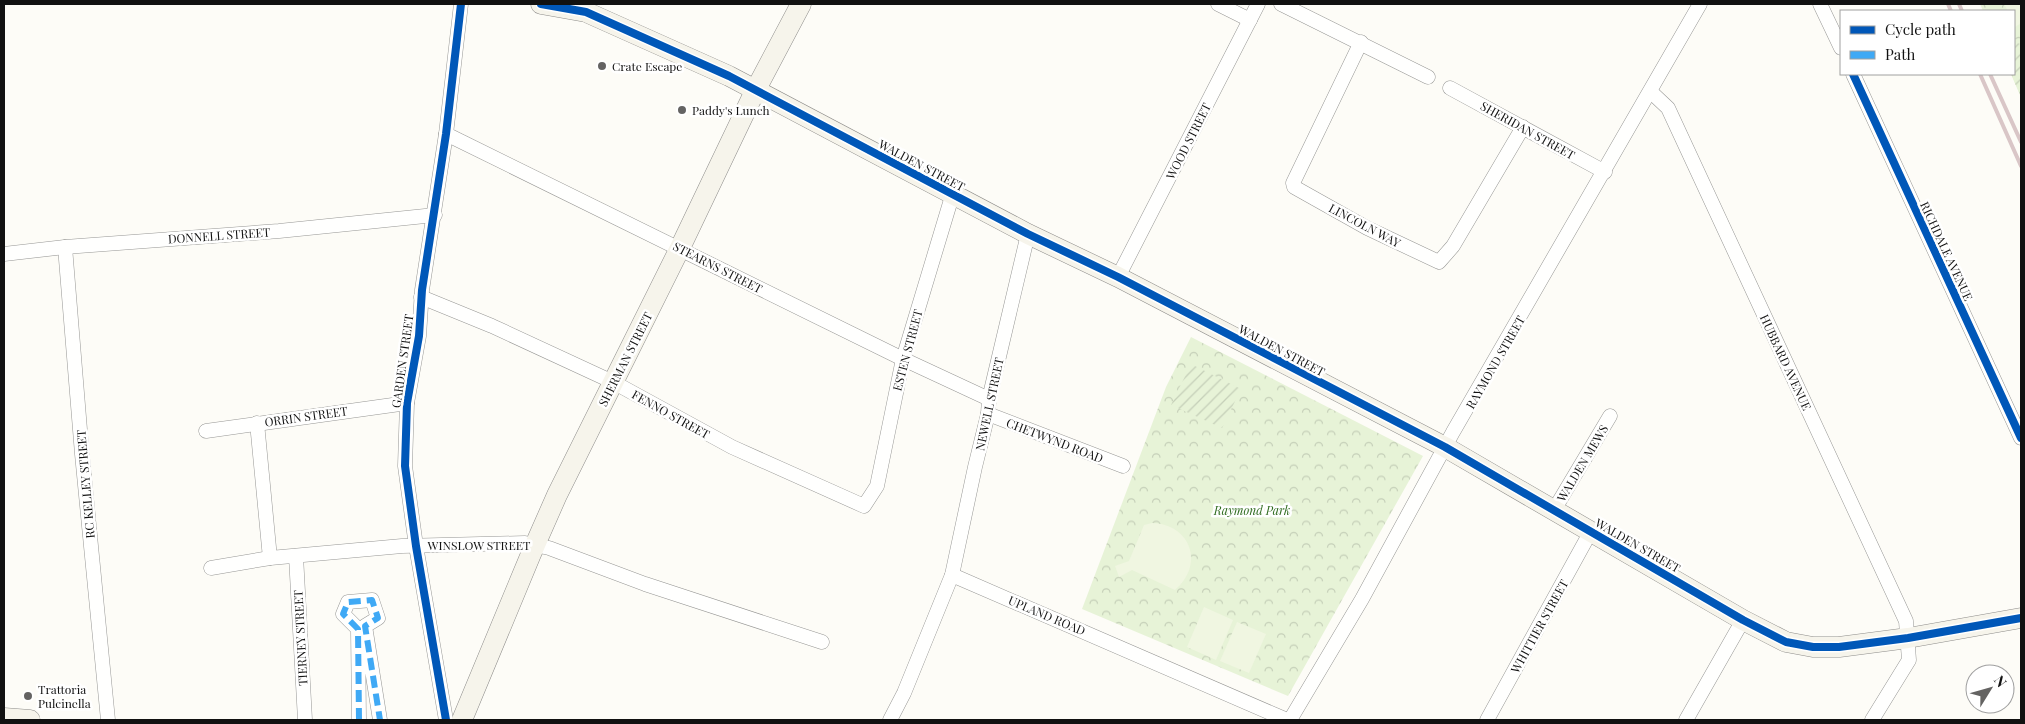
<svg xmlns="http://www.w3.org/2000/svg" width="2025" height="724" viewBox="0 0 2025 724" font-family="'Playfair Display',serif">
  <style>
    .park { fill: url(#park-crowns) }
    .garden { fill: url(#garden-furrows) }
    .pitch { fill: #f0f6e1 }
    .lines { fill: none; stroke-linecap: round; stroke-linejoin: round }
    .street-casing { stroke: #979795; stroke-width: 15 }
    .secondary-casing { stroke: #8e8d8b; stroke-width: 21 }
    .street { stroke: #fffffe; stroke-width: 14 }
    .secondary { stroke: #f6f4eb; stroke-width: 20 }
    .rail { stroke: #d9c6c7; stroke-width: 4 }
    .quiet { stroke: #3fa9f5; stroke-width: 6; stroke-dasharray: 12 6; stroke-linecap: butt }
    .cycleway-casing { stroke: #fff; stroke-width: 11 }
    .cycleway { stroke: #0057b8; stroke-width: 8 }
    .poi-dot { fill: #646362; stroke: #fff; stroke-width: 2 }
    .labels { text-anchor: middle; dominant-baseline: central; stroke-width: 5; stroke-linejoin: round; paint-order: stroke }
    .poi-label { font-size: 12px; fill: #111; stroke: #fff; text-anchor: start }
    .street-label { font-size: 12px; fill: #111; stroke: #fff }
    .park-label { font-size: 12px; font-style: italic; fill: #2f6b1f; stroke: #fff }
  </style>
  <defs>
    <pattern id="park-crowns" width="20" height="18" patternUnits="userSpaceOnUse" patternTransform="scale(1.25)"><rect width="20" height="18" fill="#e7f3d7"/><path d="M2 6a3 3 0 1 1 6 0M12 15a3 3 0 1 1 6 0" fill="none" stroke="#c5cfb8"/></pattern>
    <pattern id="garden-furrows" width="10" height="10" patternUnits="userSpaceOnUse" patternTransform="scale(1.25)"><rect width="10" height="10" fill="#e7f3d7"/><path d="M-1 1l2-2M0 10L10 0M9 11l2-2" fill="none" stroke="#c5cfb8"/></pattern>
  </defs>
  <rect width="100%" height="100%" fill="#fdfcf7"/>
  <g class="park">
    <path d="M1980,4H2021V97L2011,74H2014V11H1983Z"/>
    <path d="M1191,337L1423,456L1288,696L1082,609L1166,387Z"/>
  </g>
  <g class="garden">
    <path d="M2014,37L2019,44L2021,43V97L2011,74H2014Z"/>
    <path d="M1191,364L1241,389L1222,428L1171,405Z"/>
  </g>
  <g class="pitch">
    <path d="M2004,4H2021V23L2015,27L2014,11H2008Z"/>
    <path d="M1152,523C1191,524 1205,565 1175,590L1132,570L1119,577L1115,566L1129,561L1144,525Z"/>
    <path d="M1204,607L1233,620L1216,660L1187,647Z"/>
    <path d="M1237,622L1266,634L1249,673L1220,661Z"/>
  </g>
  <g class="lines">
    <g class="street-casing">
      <g id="street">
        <path d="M1218,4L1250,20"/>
        <path d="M1281,4L1428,77"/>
        <path d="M1820,4L1841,48"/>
        <path d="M1361,42L1293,183L1294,187L1367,228L1439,262L1453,246L1523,127"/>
        <path d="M1853,74L2021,438"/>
        <path d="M1450,88L1605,172"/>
        <path d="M1651,92L1668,108L1906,621L1909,660L1872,720"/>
        <path d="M446,134L903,359L989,399"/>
        <path d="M65,247L82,454L108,720"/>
        <path d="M4,254L65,247L279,231L435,215"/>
        <path d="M1118,277L1258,4"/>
        <path d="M421,297L492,326L613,382L732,447L864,506L877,486L903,359L953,193"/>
        <path d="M988,414L1123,466"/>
        <path d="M257,423L270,558"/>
        <path d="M206,431L407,403"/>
        <path d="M1554,510L1610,416"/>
        <path d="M296,556L305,720"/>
        <path d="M211,568L270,558L402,546L525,543L549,548L645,584L822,642"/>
        <path d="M952,575L1287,720"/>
        <path d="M359,720L358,629L343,614L348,602L372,600L378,618L365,626L380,720"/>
        <path d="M446,720L416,546L405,466L407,403L419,336L422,290L446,134L461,4"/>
        <path d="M890,720L904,693L952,575L975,467L988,414L989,399L1028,234"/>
        <path d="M1290,720L1362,599L1453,432L1700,4"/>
        <path d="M1487,720L1591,531"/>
        <path d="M1686,720L1743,620"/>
      </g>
    </g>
    <g class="secondary-casing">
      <g id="secondary">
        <path d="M541,4L586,12L729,76L1028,234L1118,277L1445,447L1743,620L1786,642L1813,647H1839L1908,638L2021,618"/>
        <path d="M4,718L30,720"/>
        <path d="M462,720L531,554L557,495L680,248L755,91L801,4"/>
      </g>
    </g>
    <use href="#street" class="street"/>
    <use href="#secondary" class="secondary"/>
    <g class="rail">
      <path d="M1948,4L1951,11"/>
      <path d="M1959,4L1962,11"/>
      <path d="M1980,74L2021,166"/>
      <path d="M1990,74L2021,142"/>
    </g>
    <path class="quiet" d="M359,720L358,629L343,614L348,602L372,600L378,618L365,626L380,720"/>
    <g class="cycleway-casing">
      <g id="cycleway">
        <path d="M541,4L586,12L729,76L1028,234L1118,277L1445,447L1743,620L1786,642L1813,647H1839L1908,638L2021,618"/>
        <path d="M1853,74L2021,438"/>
        <path d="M446,720L416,546L405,466L407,403L419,336L422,290L446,134L461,4"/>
      </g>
    </g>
    <use href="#cycleway" class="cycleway"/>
  </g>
  <g class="poi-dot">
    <circle cx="602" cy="66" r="5"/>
    <circle cx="682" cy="110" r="5"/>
    <circle cx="28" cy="696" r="5"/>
  </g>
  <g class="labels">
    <g class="poi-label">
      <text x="612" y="66">Crate Escape</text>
      <text x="692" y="110">Paddy's Lunch</text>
      <text x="38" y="689">Trattoria<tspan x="38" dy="14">Pulcinella</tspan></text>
    </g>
    <g class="street-label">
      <text transform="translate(1528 130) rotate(29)">SHERIDAN STREET</text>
      <text transform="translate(1188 141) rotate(-63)">WOOD STREET</text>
      <text transform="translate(922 165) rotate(28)">WALDEN STREET</text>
      <text transform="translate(1365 225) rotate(28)">LINCOLN WAY</text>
      <text transform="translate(219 235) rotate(-4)">DONNELL STREET</text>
      <text transform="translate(1947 251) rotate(65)">RICHDALE AVENUE</text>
      <text transform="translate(718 267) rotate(27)">STEARNS STREET</text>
      <text transform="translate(907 350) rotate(-75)">ESTEN STREET</text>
      <text transform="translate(1282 350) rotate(28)">WALDEN STREET</text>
      <text transform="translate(625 359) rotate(-63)">SHERMAN STREET</text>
      <text transform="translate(402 361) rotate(-82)">GARDEN STREET</text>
      <text transform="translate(1495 362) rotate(-60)">RAYMOND STREET</text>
      <text transform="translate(1786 362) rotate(65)">HUBBARD AVENUE</text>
      <text transform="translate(989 404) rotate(-78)">NEWELL STREET</text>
      <text transform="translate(671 414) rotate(29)">FENNO STREET</text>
      <text transform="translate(306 416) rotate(-8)">ORRIN STREET</text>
      <text transform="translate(1055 440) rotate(21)">CHETWYND ROAD</text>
      <text transform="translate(1582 463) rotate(-59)">WALDEN MEWS</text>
      <text transform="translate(85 484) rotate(-95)">RC KELLEY STREET</text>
      <text x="479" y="545">WINSLOW STREET</text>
      <text transform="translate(1638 545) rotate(30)">WALDEN STREET</text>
      <text transform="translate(1047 615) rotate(23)">UPLAND ROAD</text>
      <text transform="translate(1539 626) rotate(-61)">WHITTIER STREET</text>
      <text transform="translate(300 638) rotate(-93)">TIERNEY STREET</text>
    </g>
    <g class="park-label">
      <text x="1252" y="510">Raymond Park</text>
    </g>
  </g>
  <rect width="2025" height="724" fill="none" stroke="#111111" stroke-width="10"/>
  <rect x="1840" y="10" width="175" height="65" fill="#ffffff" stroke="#a0a0a0"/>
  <rect x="1850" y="26" width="25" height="8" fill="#0057b8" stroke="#a0a0a0"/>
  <text x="1885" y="35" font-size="15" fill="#111111">Cycle path</text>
  <rect x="1850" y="51" width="25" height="8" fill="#3fa9f5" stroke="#a0a0a0"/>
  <text x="1885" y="60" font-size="15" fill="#111111">Path</text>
  <g transform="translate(1990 689) rotate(53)"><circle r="24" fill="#ffffff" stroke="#a0a0a0"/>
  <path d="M0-4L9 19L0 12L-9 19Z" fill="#646362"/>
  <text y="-8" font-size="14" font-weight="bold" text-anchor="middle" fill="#111111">N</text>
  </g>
</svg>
